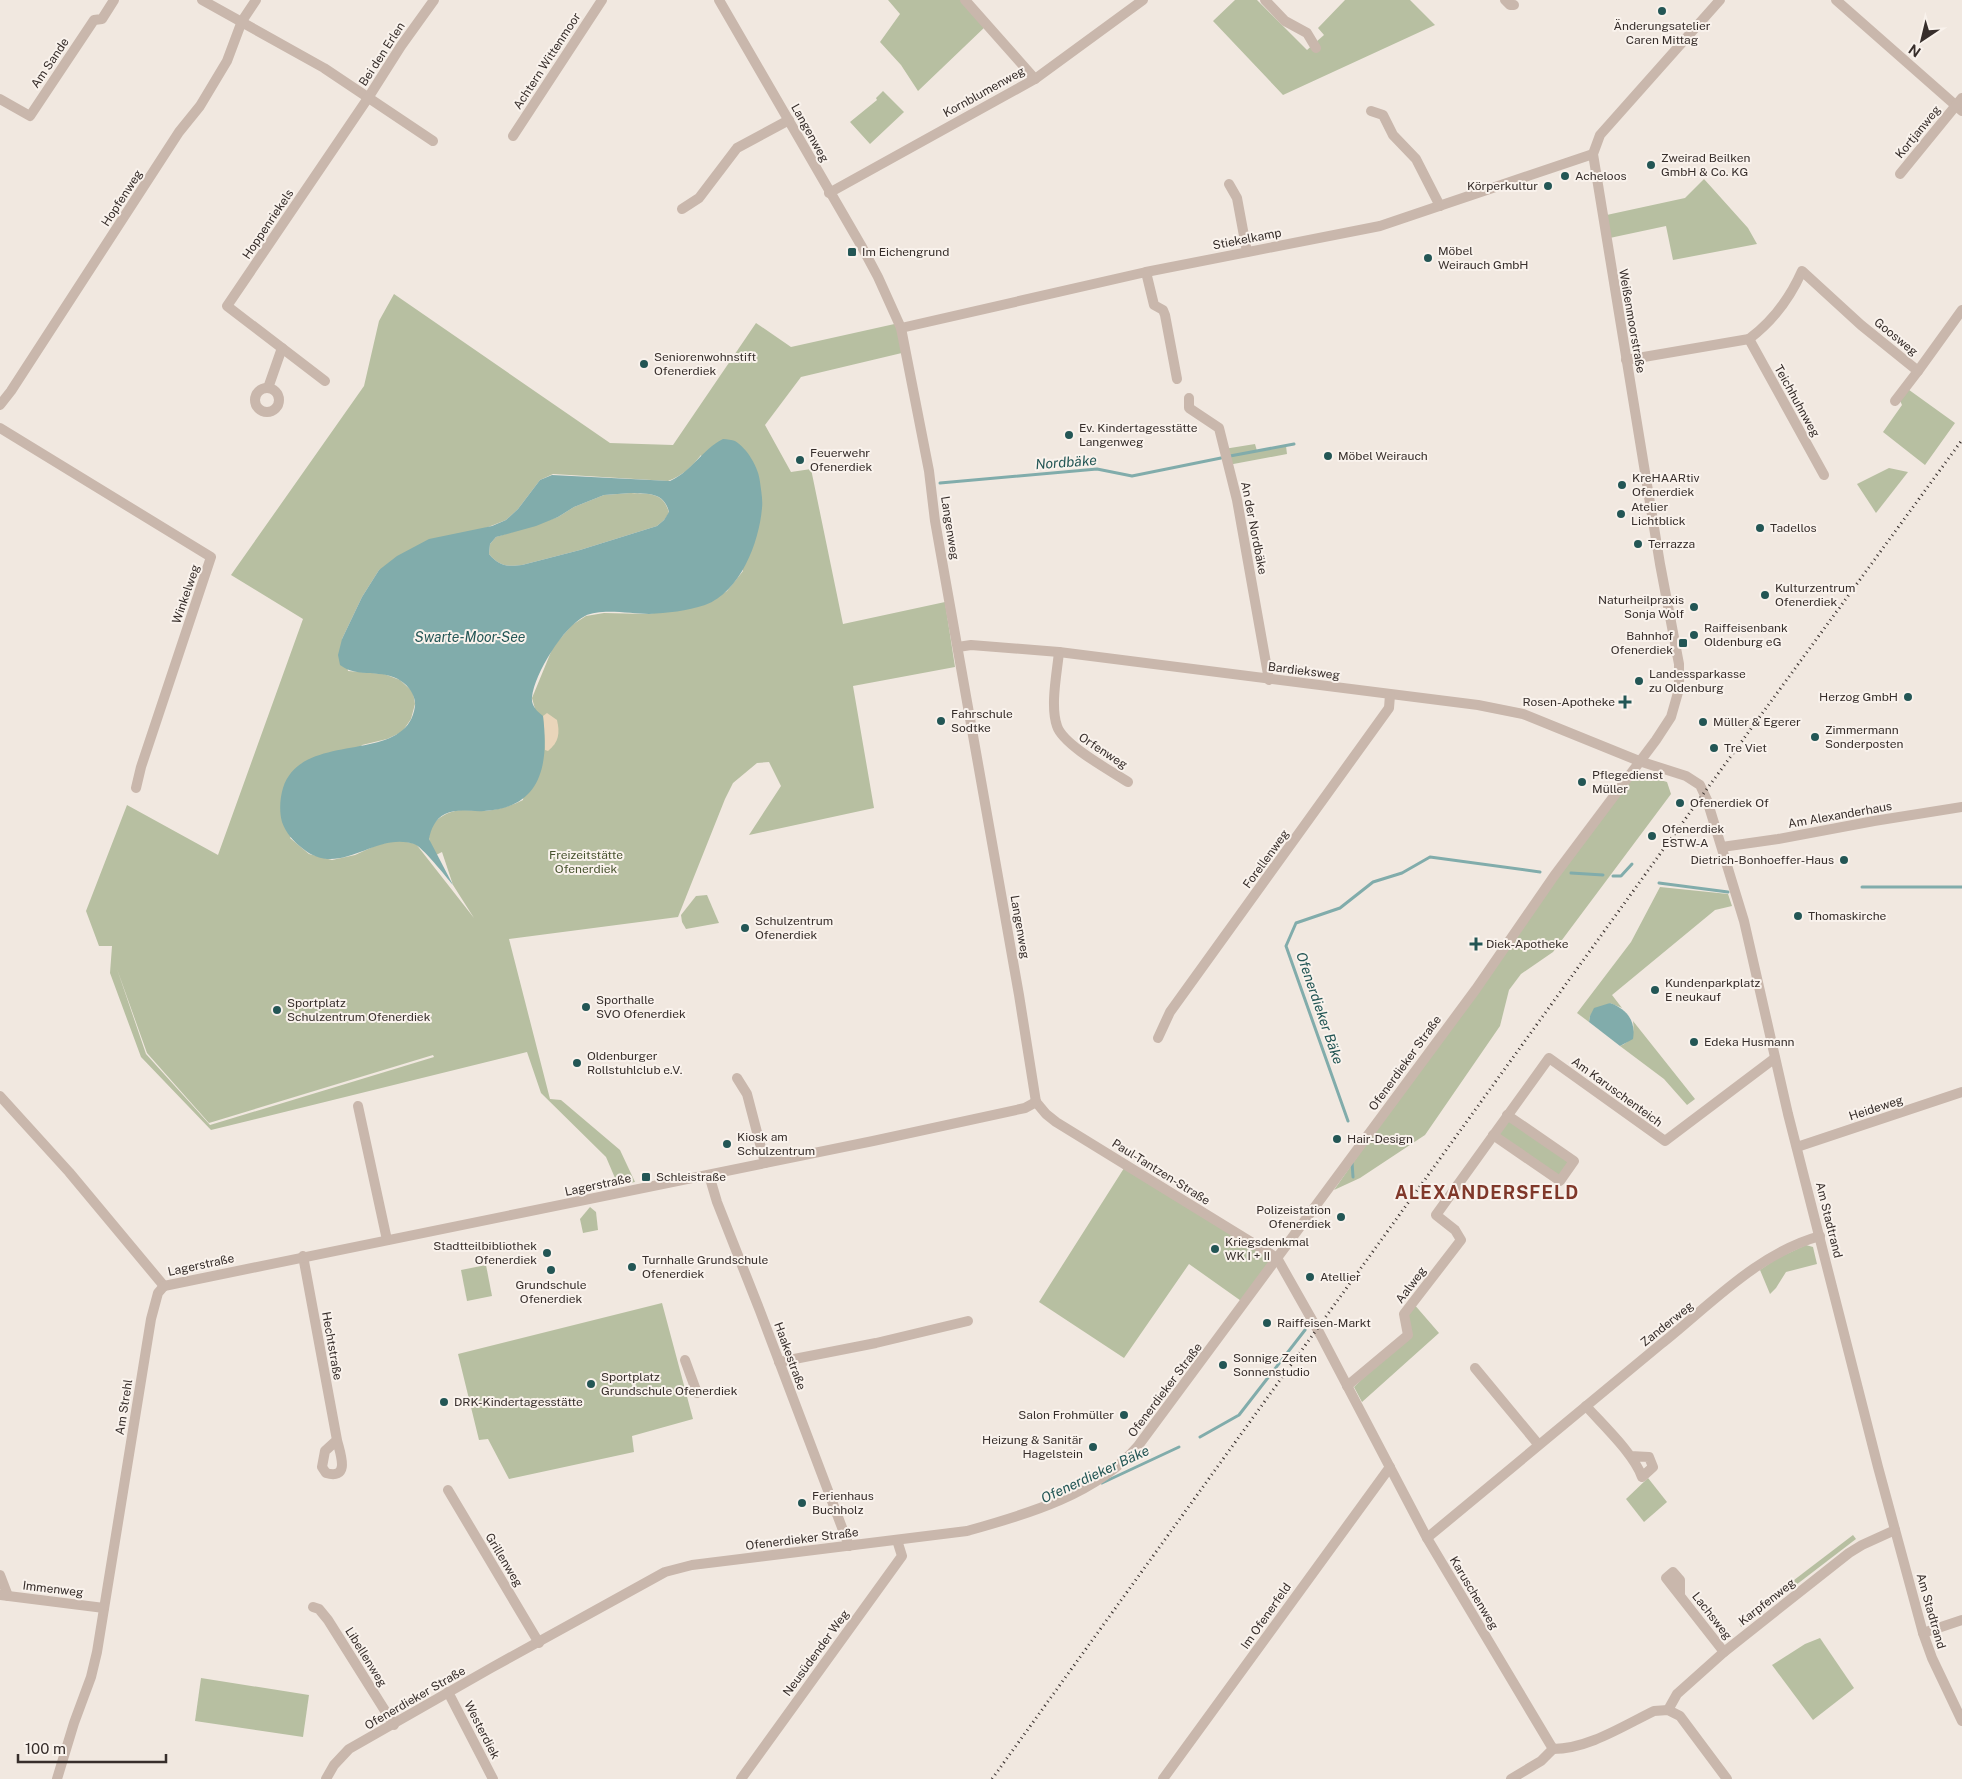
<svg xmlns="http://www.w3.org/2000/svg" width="1962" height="1779" viewBox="0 0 1962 1779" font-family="'Public Sans',sans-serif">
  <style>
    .green { fill: #b7bfa1; fill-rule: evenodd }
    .sand { fill: #e9d5ba }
    .water { fill: #81acab; fill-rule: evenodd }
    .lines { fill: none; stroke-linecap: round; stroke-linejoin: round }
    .stream { stroke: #81acab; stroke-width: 3 }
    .street { stroke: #c9b7ac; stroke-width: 10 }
    .rail { stroke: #372e2b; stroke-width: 3; stroke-dasharray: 1 4; stroke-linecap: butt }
    .poi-dot { fill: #235655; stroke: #f9f2ec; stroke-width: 2 }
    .labels { text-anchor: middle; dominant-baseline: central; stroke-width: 4; stroke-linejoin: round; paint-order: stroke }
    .poi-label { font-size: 12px; fill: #372e2b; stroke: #f9f2ec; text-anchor: start }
    .street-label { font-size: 12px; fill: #372e2b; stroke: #f9f2ec }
    .park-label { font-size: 12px; fill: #495430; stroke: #f9f2ec }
    .water-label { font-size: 14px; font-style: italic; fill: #235655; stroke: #f9f2ec }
    .district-label { font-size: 18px; font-weight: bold; letter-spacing: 1px; fill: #80382a; stroke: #f9f2ec }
  </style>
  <rect width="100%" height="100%" fill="#f1e8e0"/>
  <g class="green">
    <path d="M888,0H965L987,25L918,91L901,65L880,42L900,14Z"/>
    <path d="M1235,0H1257L1307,50L1324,35L1318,28L1345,0H1410L1435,25L1283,95L1213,21Z"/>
    <path d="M883,91L904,112L870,144L850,122L877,100L876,98Z"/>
    <path d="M1704,179L1748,228L1757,244L1673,260L1666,226L1605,239L1602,216L1685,198Z"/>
    <path d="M394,294L610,443L673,445L756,323L791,347L899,323L906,352L801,377L765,425L791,472L811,469L843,624L945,602L955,667L853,686L874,808L749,835L781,786L769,762L757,763L733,783L725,799L678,917L509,939L550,1099L561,1100L620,1150L635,1182L618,1185L606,1157L541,1093L527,1052L211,1130L141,1057L110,973L112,946H99L86,911L127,805L218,855L303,619L231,575L364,386L379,321ZM701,455L743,571L727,591L706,604L648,614L604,613L586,616L572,625L553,647L532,698L535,709L523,800C511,806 500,809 486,811C478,811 470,810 462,810C447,811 430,820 429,837C429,843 433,850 434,856L442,852L453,885L474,918L416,844L398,840L377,845L355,855L332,860L309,854L290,838L362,745L387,739L402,732L411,719L415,704L413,692L400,680L384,674L348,671L342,639L362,597L379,570L506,520L518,509L540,480L553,474L668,481C683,475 691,468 701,455ZM117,969L147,1053L209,1123L433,1055L434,1057L210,1125L146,1054Z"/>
    <path d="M1905,387L1955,423L1925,465L1883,432L1902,405L1898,396Z"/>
    <path d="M1255,444L1257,451L1286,446L1287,454L1228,465L1224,449Z"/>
    <path d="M1889,468L1908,472L1876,513L1857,484Z"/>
    <path d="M631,493C649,494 664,492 669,513L664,520L657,526L580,550L522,565C507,567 499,566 489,554L490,544L496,537L558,517L574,507L604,495Z"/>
    <path d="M1631,771L1667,782L1671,794L1553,952L1521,974L1509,990L1500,1026L1425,1135L1360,1178L1334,1190L1554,876Z"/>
    <path d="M1660,887L1728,894L1732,906L1715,910L1612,995L1622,1008L1610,1003L1590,1016L1589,1022L1577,1013L1631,942Z"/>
    <path d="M707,895L719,923L686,929L682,922L681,915L696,896Z"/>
    <path d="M1633,1021L1695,1099L1687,1105L1664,1079L1620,1046C1631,1042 1635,1033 1633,1021Z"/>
    <path d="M1507,1115L1574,1161L1560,1181L1493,1135Z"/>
    <path d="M1126,1165L1277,1258L1244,1303L1189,1264L1124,1358L1039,1302Z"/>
    <path d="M590,1207L596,1212L598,1230L583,1233L580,1219Z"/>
    <path d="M1806,1245L1813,1247L1817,1264L1786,1272L1776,1288L1770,1294L1760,1270L1776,1259Z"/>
    <path d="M486,1265L492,1296L467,1301L461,1270Z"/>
    <path d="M662,1303L693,1419L632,1436L634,1452L509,1479L488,1439L479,1440L458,1354Z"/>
    <path d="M1413,1303L1439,1333L1362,1402L1354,1387L1408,1335L1404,1314Z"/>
    <path d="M1648,1478L1667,1502L1644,1522L1626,1499Z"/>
    <path d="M1853,1535L1856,1539L1741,1627L1739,1622Z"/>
    <path d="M1820,1638L1854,1688L1813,1720L1772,1665L1805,1644Z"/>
    <path d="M201,1678L309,1695L303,1737L195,1721Z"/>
  </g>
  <path class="sand" d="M547,713L557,720C560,733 559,742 548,751L545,750L543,716Z"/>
  <g class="water">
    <path d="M723,439C727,439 732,440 735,441C747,448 759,468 760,482C761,490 763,500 762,508C759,543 740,592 705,605C687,611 667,613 649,614C631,614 601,608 585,616C563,627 535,673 532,697C531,706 537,711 543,716C549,764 542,808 484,811C471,812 458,808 445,814C435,819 431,829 429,839L453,885C446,877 422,846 414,844C374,831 340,880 302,848C293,841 286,833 282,822C279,811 280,798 283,788C302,728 407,767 415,706C416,696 409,686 401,681C383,668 358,679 340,665L338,655L342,639L362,597L379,570L397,556L429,539L492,526L506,520L518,509L540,480L552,475L670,481C695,469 700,451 723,439ZM631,493C649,494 664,492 669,512L664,520L657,526L580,550L522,565C507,567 499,566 489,554L490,544L496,537L536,526L558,517L574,507L604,495Z"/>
    <path d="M1610,1003C1627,1009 1636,1021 1633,1039L1620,1046L1589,1022L1590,1016L1594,1008Z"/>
  </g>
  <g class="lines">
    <g class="stream">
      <path d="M1230,456L1294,444"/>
      <path d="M940,483L1097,469L1132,476L1221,458"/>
      <path d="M1571,873L1603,875"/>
      <path d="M1613,876H1621L1632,864"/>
      <path d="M1659,883L1728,892"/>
      <path d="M1862,887H1962"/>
      <path d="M1348,1121L1286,946L1296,923L1340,908L1373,882L1402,873L1430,857L1540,872"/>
      <path d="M1352,1162L1353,1177"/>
      <path d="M1200,1437L1239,1415L1305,1330"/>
      <path d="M1102,1483L1179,1447"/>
    </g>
    <g class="street">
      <path d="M202,0L324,68L433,141"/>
      <path d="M719,0L862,247L878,277L901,328L929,471L935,521L1019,995L1036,1102"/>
      <path d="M965,0L1035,79"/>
      <path d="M1265,0L1285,21L1307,33L1316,48"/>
      <path d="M1505,0L1510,5H1514"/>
      <path d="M1836,0L1962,111"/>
      <path d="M0,99L30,116L94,20L102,19L114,0"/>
      <path d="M1371,111L1383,115L1393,135L1416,159L1440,206"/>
      <path d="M513,136L602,0"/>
      <path d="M1900,174L1962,98"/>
      <path d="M1229,184L1237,198L1247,252"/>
      <path d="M829,193L1035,79L1143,0"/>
      <path d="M682,209L699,198L737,148L789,120"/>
      <path d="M1146,272L1154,305L1163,310L1165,315L1177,379"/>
      <path d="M901,328L1146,272L1380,226L1593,154"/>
      <path d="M1749,339L1824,475"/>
      <path d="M1626,360L1749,339C1773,321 1790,298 1802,271L1861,325L1918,371L1962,310"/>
      <path d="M325,381L227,306L368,98L401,46L434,0"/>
      <path d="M268,388L282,348"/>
      <circle cx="267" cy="400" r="12"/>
      <path d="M1189,398V408L1219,428L1237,500L1269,680"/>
      <path d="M1895,401L1918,371"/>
      <path d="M0,405L11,391L179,132L200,106L227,61L242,21L256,0"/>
      <path d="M0,428L211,557L141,767L136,788"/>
      <path d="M958,647L971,645L1059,652L1478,705L1523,714L1639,761L1686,776L1700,785L1707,800L1744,921L1788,1114L1878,1467L1923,1633L1932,1658L1962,1721"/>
      <path d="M1059,652C1057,673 1050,706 1057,726C1063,745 1111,771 1128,782"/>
      <path d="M1722,847L1778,839L1874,821L1962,807"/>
      <path d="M1158,1038L1170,1012L1389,708L1390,695"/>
      <path d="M737,1078L747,1094L765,1163"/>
      <path d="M0,1096L69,1172L164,1286"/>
      <path d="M1036,1102L1046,1114L1056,1122L1277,1258"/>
      <path d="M358,1106L387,1240"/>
      <path d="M1493,1135L1560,1181L1574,1161L1507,1115"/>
      <path d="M1797,1147L1962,1092"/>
      <path d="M709,1175L717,1202L760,1311L849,1546"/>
      <path d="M303,1256L337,1440L325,1451L322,1467L326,1473C351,1480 340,1453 337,1440"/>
      <path d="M1277,1258L1320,1334L1427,1538L1553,1749C1588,1749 1623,1726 1654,1711L1668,1710L1680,1716L1727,1779"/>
      <path d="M164,1286L873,1141L1025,1108L1036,1102"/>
      <path d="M685,1360L697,1393"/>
      <path d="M779,1362L876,1343L968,1321"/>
      <path d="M1475,1368L1538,1444"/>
      <path d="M1347,1386L1408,1335L1404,1314L1461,1240L1455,1230L1436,1215L1549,1058L1665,1141L1775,1058"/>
      <path d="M1586,1406C1603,1425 1634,1454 1642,1477L1653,1467L1649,1457L1630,1456"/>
      <path d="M448,1490L539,1643"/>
      <path d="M1427,1538C1505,1473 1583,1408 1661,1344C1710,1305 1758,1253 1820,1236"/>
      <path d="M0,1575L8,1596"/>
      <path d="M0,1595L104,1608"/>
      <path d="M1680,1595V1580L1673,1572L1666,1578L1724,1652"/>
      <path d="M313,1607L319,1609L328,1620L394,1725"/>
      <path d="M1923,1633L1962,1620"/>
      <path d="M448,1692L493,1779"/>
      <path d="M1668,1710L1677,1694L1724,1652L1849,1553L1862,1545L1895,1530"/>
      <path d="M57,1779L74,1723L91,1677L97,1652L151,1319L158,1293L164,1286"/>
      <path d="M326,1779L334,1765L349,1749L491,1668L665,1572L692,1565L967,1531C1027,1514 1096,1495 1138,1446L1476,989L1554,876L1656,740L1671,717L1679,689V664L1660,564L1593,154L1600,135L1720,0"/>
      <path d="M741,1779L902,1556L897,1540"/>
      <path d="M1163,1779L1390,1467"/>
      <path d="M1511,1779L1541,1761L1553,1749"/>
    </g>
    <path class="rail" d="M992,1779L1704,793L1962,440"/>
  </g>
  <g class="poi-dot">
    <circle cx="1662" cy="11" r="5"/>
    <circle cx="1651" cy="165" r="5"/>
    <circle cx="1565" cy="176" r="5"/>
    <circle cx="1548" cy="186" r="5"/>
    <rect x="847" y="247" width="10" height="10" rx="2.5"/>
    <circle cx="1428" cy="258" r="5"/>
    <circle cx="644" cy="364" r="5"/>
    <circle cx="1069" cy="435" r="5"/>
    <circle cx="1328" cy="456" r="5"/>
    <circle cx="800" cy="460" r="5"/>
    <circle cx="1622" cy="485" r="5"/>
    <circle cx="1621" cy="514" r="5"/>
    <circle cx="1760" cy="528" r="5"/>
    <circle cx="1638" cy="544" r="5"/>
    <circle cx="1765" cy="595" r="5"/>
    <circle cx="1694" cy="607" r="5"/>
    <circle cx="1694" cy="635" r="5"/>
    <rect x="1678" y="638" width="10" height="10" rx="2.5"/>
    <circle cx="1639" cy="681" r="5"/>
    <circle cx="1908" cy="697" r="5"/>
    <path d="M1622.5 694.5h5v5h5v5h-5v5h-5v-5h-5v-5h5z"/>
    <circle cx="941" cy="721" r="5"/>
    <circle cx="1703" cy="722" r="5"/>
    <circle cx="1815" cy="737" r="5"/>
    <circle cx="1714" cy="748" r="5"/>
    <circle cx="1582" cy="782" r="5"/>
    <circle cx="1680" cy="803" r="5"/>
    <circle cx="1652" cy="836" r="5"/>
    <circle cx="1844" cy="860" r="5"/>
    <circle cx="1798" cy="916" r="5"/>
    <circle cx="745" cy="928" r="5"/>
    <path d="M1473.5 936.5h5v5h5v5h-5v5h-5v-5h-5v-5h5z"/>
    <circle cx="1655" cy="990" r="5"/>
    <circle cx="586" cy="1007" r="5"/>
    <circle cx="277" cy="1010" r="5"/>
    <circle cx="1694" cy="1042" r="5"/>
    <circle cx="577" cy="1063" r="5"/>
    <circle cx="1337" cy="1139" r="5"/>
    <circle cx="727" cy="1144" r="5"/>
    <rect x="641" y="1172" width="10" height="10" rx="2.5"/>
    <circle cx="1341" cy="1217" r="5"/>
    <circle cx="1215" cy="1249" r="5"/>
    <circle cx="547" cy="1253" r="5"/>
    <circle cx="632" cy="1267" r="5"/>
    <circle cx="551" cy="1270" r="5"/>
    <circle cx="1310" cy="1277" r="5"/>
    <circle cx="1267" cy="1323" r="5"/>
    <circle cx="1223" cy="1365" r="5"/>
    <circle cx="591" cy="1384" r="5"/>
    <circle cx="444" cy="1402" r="5"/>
    <circle cx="1124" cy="1415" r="5"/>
    <circle cx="1093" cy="1447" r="5"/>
    <circle cx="802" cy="1503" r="5"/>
  </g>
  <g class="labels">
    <g class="poi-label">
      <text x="1662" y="26" text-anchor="middle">Änderungsatelier<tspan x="1662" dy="14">Caren Mittag</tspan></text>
      <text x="1661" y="158">Zweirad Beilken<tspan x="1661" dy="14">GmbH &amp; Co. KG</tspan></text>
      <text x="1575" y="176">Acheloos</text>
      <text x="1538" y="186" text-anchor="end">Körperkultur</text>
      <text x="1438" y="251">Möbel<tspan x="1438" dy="14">Weirauch GmbH</tspan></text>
      <text x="862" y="252">Im Eichengrund</text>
      <text x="654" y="357">Seniorenwohnstift<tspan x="654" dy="14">Ofenerdiek</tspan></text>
      <text x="1079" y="428">Ev. Kindertagesstätte<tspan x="1079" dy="14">Langenweg</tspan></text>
      <text x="810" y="453">Feuerwehr<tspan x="810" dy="14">Ofenerdiek</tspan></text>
      <text x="1338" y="456">Möbel Weirauch</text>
      <text x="1632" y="478">KreHAARtiv<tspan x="1632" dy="14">Ofenerdiek</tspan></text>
      <text x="1631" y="507">Atelier<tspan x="1631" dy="14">Lichtblick</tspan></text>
      <text x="1770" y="528">Tadellos</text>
      <text x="1648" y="544">Terrazza</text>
      <text x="1775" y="588">Kulturzentrum<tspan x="1775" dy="14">Ofenerdiek</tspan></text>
      <text x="1684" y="600" text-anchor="end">Naturheilpraxis<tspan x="1684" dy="14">Sonja Wolf</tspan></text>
      <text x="1704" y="628">Raiffeisenbank<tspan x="1704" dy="14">Oldenburg eG</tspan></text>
      <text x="1673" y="636" text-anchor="end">Bahnhof<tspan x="1673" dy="14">Ofenerdiek</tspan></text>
      <text x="1649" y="674">Landessparkasse<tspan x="1649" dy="14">zu Oldenburg</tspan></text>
      <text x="1898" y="697" text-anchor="end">Herzog GmbH</text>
      <text x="1615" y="702" text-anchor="end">Rosen-Apotheke</text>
      <text x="951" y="714">Fahrschule<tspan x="951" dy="14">Sodtke</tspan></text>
      <text x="1713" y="722">Müller &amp; Egerer</text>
      <text x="1825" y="730">Zimmermann<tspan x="1825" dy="14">Sonderposten</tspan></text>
      <text x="1724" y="748">Tre Viet</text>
      <text x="1592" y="775">Pflegedienst<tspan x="1592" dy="14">Müller</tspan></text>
      <text x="1690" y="803">Ofenerdiek Of</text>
      <text x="1662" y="829">Ofenerdiek<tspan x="1662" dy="14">ESTW-A</tspan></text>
      <text x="1834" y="860" text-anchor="end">Dietrich-Bonhoeffer-Haus</text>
      <text x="1808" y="916">Thomaskirche</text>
      <text x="755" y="921">Schulzentrum<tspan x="755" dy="14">Ofenerdiek</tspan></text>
      <text x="1486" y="944">Diek-Apotheke</text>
      <text x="1665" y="983">Kundenparkplatz<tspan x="1665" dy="14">E neukauf</tspan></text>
      <text x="596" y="1000">Sporthalle<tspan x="596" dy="14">SVO Ofenerdiek</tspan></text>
      <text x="287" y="1003">Sportplatz<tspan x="287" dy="14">Schulzentrum Ofenerdiek</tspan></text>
      <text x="1704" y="1042">Edeka Husmann</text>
      <text x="587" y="1056">Oldenburger<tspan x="587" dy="14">Rollstuhlclub e.V.</tspan></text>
      <text x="737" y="1137">Kiosk am<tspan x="737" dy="14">Schulzentrum</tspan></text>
      <text x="1347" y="1139">Hair-Design</text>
      <text x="656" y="1177">Schleistraße</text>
      <text x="1331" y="1210" text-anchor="end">Polizeistation<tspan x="1331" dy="14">Ofenerdiek</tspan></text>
      <text x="1225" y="1242">Kriegsdenkmal<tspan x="1225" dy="14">WK I + II</tspan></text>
      <text x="537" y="1246" text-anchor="end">Stadtteilbibliothek<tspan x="537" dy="14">Ofenerdiek</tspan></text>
      <text x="642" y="1260">Turnhalle Grundschule<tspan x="642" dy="14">Ofenerdiek</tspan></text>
      <text x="1320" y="1277">Atellier</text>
      <text x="551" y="1285" text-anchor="middle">Grundschule<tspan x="551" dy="14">Ofenerdiek</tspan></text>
      <text x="1277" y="1323">Raiffeisen-Markt</text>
      <text x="1233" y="1358">Sonnige Zeiten<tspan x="1233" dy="14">Sonnenstudio</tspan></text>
      <text x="601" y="1377">Sportplatz<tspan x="601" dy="14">Grundschule Ofenerdiek</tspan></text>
      <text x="454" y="1402">DRK-Kindertagesstätte</text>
      <text x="1114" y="1415" text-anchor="end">Salon Frohmüller</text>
      <text x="1083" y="1440" text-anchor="end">Heizung &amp; Sanitär<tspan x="1083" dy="14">Hagelstein</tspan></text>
      <text x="812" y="1496">Ferienhaus<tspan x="812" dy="14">Buchholz</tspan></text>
    </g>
    <g class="street-label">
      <text transform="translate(382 54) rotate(-57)">Bei den Erlen</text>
      <text transform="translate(547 61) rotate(-57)">Achtern Wittenmoor</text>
      <text transform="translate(50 63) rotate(-56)">Am Sande</text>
      <text transform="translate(984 92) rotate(-29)">Kornblumenweg</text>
      <text transform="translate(1918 132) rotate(-51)">Kortjanweg</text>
      <text transform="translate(810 133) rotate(61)">Langenweg</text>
      <text transform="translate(122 198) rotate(-57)">Hopfenweg</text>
      <text transform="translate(268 224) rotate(-56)">Hoppenriekels</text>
      <text transform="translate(1247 239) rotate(-11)">Stiekelkamp</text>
      <text transform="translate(1632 321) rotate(80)">Weißenmoorstraße</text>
      <text transform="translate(1896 337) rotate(39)">Goosweg</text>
      <text transform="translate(1797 401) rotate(61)">Teichhuhnweg</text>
      <text transform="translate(950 528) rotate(81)">Langenweg</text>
      <text transform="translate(1254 528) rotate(79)">An der Nordbäke</text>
      <text transform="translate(186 594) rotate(-71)">Winkelweg</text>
      <text transform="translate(1304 671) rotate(7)">Bardieksweg</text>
      <text transform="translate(1103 751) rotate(33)">Orfenweg</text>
      <text transform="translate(1840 815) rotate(-10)">Am Alexanderhaus</text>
      <text transform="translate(1266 859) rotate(-54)">Forellenweg</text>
      <text transform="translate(1020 927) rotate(80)">Langenweg</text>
      <text transform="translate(1405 1063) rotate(-54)">Ofenerdieker Straße</text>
      <text transform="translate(1617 1092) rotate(36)">Am Karuschenteich</text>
      <text transform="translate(1876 1108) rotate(-18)">Heideweg</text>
      <text transform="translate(1161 1172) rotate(32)">Paul-Tantzen-Straße</text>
      <text transform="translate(598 1185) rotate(-12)">Lagerstraße</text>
      <text transform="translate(1829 1220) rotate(76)">Am Stadtrand</text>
      <text transform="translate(201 1265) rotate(-12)">Lagerstraße</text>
      <text transform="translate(1411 1285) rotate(-53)">Aalweg</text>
      <text transform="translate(1667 1324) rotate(-39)">Zanderweg</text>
      <text transform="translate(332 1346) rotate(80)">Hechtstraße</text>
      <text transform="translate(790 1356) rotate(70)">Haakestraße</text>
      <text transform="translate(1165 1390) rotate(-53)">Ofenerdieker Straße</text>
      <text transform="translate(124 1407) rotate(-81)">Am Strehl</text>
      <text transform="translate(802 1539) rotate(-7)">Ofenerdieker Straße</text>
      <text transform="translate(504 1560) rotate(59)">Grillenweg</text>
      <text transform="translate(53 1589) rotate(7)">Immenweg</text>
      <text transform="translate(1474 1593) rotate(59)">Karuschenweg</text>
      <text transform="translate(1767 1602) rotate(-38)">Karpfenweg</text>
      <text transform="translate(1931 1611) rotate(74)">Am Stadtrand</text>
      <text transform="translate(1266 1616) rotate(-55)">Im Ofenerfeld</text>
      <text transform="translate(1712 1616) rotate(52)">Lachsweg</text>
      <text transform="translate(816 1653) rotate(-54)">Neusüdender Weg</text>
      <text transform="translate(366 1657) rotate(58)">Libellenweg</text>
      <text transform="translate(415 1698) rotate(-30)">Ofenerdieker Straße</text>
      <text transform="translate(482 1730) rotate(63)">Westerdiek</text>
    </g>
    <g class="park-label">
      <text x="586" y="855">Freizeitstätte<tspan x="586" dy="14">Ofenerdiek</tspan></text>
    </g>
    <g class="water-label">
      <text transform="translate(1066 462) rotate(-4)">Nordbäke</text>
      <text x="470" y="637">Swarte-Moor-See</text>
      <text transform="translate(1320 1008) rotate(71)">Ofenerdieker Bäke</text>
      <text transform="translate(1095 1474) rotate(-25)">Ofenerdieker Bäke</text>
    </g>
    <g class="district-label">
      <text x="1487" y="1192">ALEXANDERSFELD</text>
    </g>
  </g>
  <g transform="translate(1922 40) rotate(215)" stroke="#f9f2ec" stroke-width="4" paint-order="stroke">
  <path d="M0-4L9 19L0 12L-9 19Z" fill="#372e2b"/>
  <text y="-8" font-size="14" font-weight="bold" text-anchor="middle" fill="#372e2b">N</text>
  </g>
  <path d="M18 1754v8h148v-8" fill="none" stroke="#372e2b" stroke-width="2.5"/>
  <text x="25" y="1754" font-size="15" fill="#372e2b" stroke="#f9f2ec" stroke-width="4" paint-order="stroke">100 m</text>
</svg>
